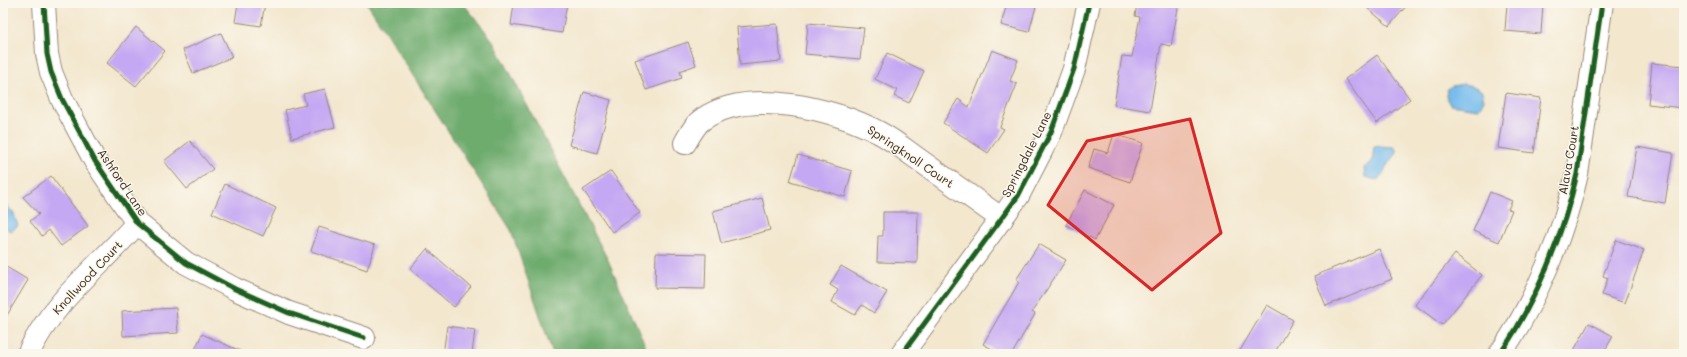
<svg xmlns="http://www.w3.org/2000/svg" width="1687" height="357" viewBox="0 0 1687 357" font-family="Mali,sans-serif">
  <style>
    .forest { fill: #6eac6e; stroke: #546b46 }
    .water { fill: #76bced; stroke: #587386 }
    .building { fill: #c5a8f3 }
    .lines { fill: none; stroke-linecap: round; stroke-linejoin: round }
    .street-casing { stroke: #978876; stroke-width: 24 }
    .street { stroke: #fff; stroke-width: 22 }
    .cycleway-casing { stroke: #fbf7ec; stroke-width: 8 }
    .cycleway { stroke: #1b5e20; stroke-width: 5 }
    .marked { fill: #d62828; fill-opacity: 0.2; stroke: #d62828; stroke-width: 3; stroke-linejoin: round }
    .labels { text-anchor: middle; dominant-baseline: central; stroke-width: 3; stroke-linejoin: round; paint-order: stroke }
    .street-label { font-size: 12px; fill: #3b2a1e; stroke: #fbf7ec }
  </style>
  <rect width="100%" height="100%" fill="#fbf7ec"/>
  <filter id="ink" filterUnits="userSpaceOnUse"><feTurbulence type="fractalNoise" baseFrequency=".025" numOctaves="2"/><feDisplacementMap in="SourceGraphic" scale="8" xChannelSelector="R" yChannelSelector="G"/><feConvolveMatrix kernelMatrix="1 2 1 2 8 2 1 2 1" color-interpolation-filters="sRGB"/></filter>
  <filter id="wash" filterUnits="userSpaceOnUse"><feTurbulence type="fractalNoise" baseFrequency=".012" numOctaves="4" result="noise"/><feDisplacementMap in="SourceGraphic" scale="16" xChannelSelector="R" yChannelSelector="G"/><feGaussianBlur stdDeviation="0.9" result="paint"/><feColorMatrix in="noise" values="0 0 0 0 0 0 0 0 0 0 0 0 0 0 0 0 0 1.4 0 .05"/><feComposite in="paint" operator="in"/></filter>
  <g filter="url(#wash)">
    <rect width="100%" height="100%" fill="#f3e7ce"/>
    <path class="forest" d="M367,3H463L494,42L608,260L649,354H553L511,230Z"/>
    <g class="water">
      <path d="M1463,84L1473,86L1482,91L1484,100L1479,109L1450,105L1446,96L1447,89L1452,86Z"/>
      <path d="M1378,146L1394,147L1397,151C1395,158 1391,159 1388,164C1380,177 1383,183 1365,177L1364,168L1372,162L1374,147Z"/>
      <path d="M3,201L14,214L18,226L11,231C0,228 3,211 3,201Z"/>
    </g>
    <g id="blocks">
      <g class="building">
        <path d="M238,3H265L261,26L235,22Z"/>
        <path d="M514,3H567L562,33L511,25Z"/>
        <path d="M1007,3H1037L1029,32L1001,25Z"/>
        <path d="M1137,3H1179L1171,46L1161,44L1150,111L1114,105L1122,56L1132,57L1140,17L1135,16Z"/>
        <path d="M1361,3H1409L1389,26Z"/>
        <path d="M1507,3H1543L1541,34L1505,31Z"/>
        <path d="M808,23L864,28L860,59L805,54Z"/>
        <path d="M777,24L781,61L740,65L737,27Z"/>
        <path d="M136,27L165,51L136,86L107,63Z"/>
        <path d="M221,33L232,57L193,73L183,50Z"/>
        <path d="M688,42L696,65L680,71L682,78L646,90L635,60Z"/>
        <path d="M992,50L1018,60L1010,81L1017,84L1000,127L1004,129L988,153L943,123L958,99L969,107Z"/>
        <path d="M887,53L924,71L909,103L894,96L897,90L875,79Z"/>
        <path d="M1377,55L1410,99L1377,123L1345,79Z"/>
        <path d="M1652,63L1684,66V97L1682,108L1648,104Z"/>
        <path d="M325,89L335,127L292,138L285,110L306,105L303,94Z"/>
        <path d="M584,92L611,100L597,153L569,145Z"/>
        <path d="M1506,93L1541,98L1534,153L1498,148Z"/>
        <path d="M1114,134L1143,143L1130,182L1088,168L1094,149L1108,153Z"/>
        <path d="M190,141L213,169L187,189L164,161Z"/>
        <path d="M1637,147L1673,153L1665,203L1628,197Z"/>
        <path d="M798,155L852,171L845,197L790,181Z"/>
        <path d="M611,171L640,213L612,232L583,190Z"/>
        <path d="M51,176L88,226L61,246L49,230L42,236L30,221L39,214L23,197Z"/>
        <path d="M225,184L276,208L263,236L212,213Z"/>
        <path d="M1085,190L1114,205L1095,240L1066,225Z"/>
        <path d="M1490,192L1512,201L1508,209L1512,210L1499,242L1473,231Z"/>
        <path d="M762,198L770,230L721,243L713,211Z"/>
        <path d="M883,212H918L917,263L877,262L878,236H883Z"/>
        <path d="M319,227L375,245L367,270L311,251Z"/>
        <path d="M1616,240L1644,250L1625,303L1602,295L1608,278L1603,276Z"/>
        <path d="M1039,244L1066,260L1032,312L1035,314L1012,354H1001L983,344L1019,282L1016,280Z"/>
        <path d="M427,249L471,287L454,307L410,269Z"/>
        <path d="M1379,249L1392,279L1326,306L1314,276Z"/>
        <path d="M656,253L706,254L705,289L655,288Z"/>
        <path d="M1455,254L1482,275L1442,325L1415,305Z"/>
        <path d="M3,265L28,280L3,322Z"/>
        <path d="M841,266L887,292L874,313L862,305L855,315L832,302L838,290L830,285Z"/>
        <path d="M1267,305L1293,320L1274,354H1238Z"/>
        <path d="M176,308L178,333L123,336L122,311Z"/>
        <path d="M1589,323L1613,336L1603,354H1572Z"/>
        <path d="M447,326L475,330L472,354H443Z"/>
        <path d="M202,334L247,354H193Z"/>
      </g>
    </g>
  </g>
  <g filter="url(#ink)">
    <use href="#blocks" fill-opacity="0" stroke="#978876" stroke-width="1"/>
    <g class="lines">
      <g class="street-casing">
        <g id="street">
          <path d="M44,3L47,54L51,72L62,99L95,161L137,223L186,263L235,289L289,313L364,338"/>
          <path d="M685,143C690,135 695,124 703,119C748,88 833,108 878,132C892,139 905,150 918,159C946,179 974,199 1002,219"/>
          <path d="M28,354C53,300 99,267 137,223"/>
          <path d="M902,354L1018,196L1051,132L1074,69L1089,3"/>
          <path d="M1500,354C1536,302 1563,235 1577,174L1602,3"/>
        </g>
      </g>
      <use href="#street" class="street"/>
      <g class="cycleway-casing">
        <g id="cycleway">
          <path d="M44,3L47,54L51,72L62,99L95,161L137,223L186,263L235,289L289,313L364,338"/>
          <path d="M902,354L1018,196L1051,132L1074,69L1089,3"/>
          <path d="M1500,354C1536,302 1563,235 1577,174L1602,3"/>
        </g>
      </g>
      <use href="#cycleway" class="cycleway"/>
    </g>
  </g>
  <path class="marked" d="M1190,119L1221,233L1152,290L1048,205L1087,141Z"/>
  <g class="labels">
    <g class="street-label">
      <text transform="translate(1026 154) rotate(-63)">Springdale Lane</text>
      <text transform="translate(911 156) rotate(34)">Springknoll Court</text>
      <text transform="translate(1568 160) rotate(-80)">Alava Court</text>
      <text transform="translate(123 182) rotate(56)">Ashford Lane</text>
      <text transform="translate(87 277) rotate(-47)">Knollwood Court</text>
    </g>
  </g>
  <rect width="1687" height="357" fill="none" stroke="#fbf7ec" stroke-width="16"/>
</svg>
